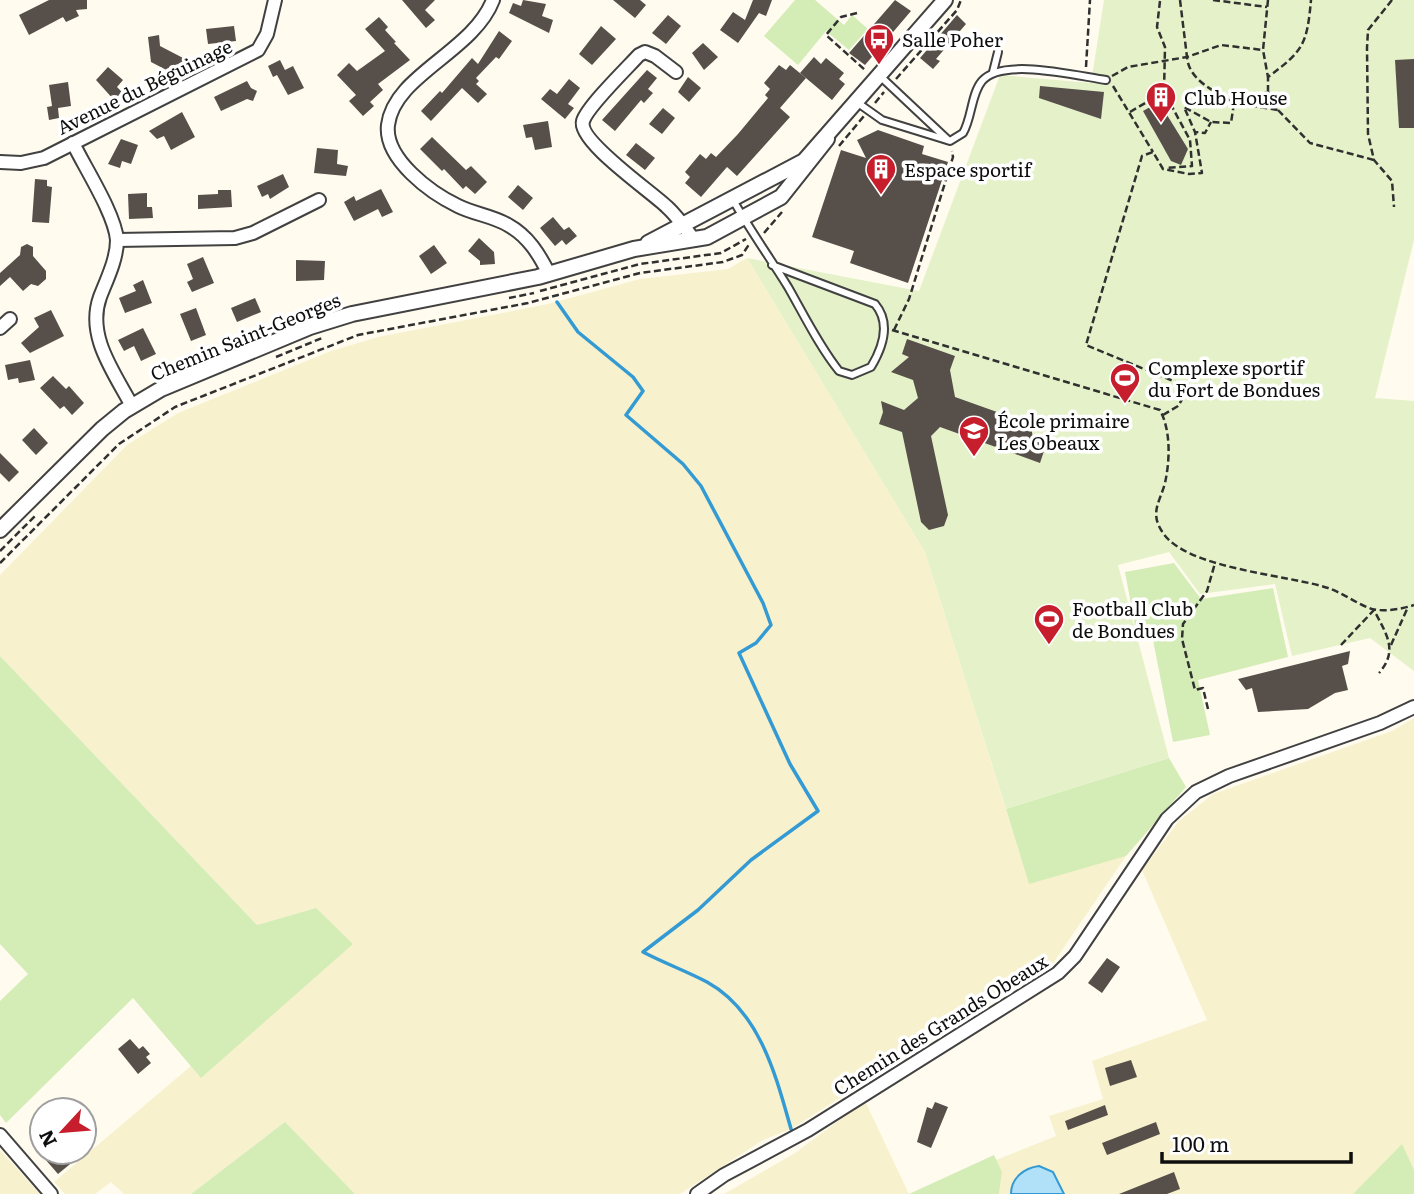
<svg xmlns="http://www.w3.org/2000/svg" width="1414" height="1194" viewBox="0 0 1414 1194" font-family="Literata,serif">
  <style>
    .farmland { fill: #f7f2cd }
    .green { fill: #d4ecb6 }
    .pitch { fill: #e5f2c9 }
    .water { fill: #b1e1f9; stroke: #349ad4; stroke-width: 2 }
    .lines { fill: none; stroke-linecap: round; stroke-linejoin: round }
    .stream { stroke: #349ad4; stroke-width: 3.5 }
    .building { fill: #574f4a }
    .service-casing { stroke: #414141; stroke-width: 10 }
    .minor-casing { stroke: #414141; stroke-width: 16 }
    .tertiary-casing { stroke: #414141; stroke-width: 18 }
    .path { stroke: #303030; stroke-width: 2.5; stroke-dasharray: 7 3.5; stroke-linecap: butt }
    .service { stroke: #fff; stroke-width: 6 }
    .minor { stroke: #fff; stroke-width: 12 }
    .tertiary { stroke: #fff; stroke-width: 14 }
    .labels { text-anchor: middle; dominant-baseline: central; stroke-width: 7; stroke-linejoin: round; paint-order: stroke }
    .poi-label { font-size: 19px; fill: #0e0e0e; stroke: #fff; text-anchor: start }
    .street-label { font-size: 19px; fill: #0e0e0e; stroke: #fff }
  </style>
  <rect width="100%" height="100%" fill="#fffbef"/>
  <g class="farmland">
    <path d="M747,258L925,552L1029,883L1126,856L1054,962L791,1129L763,1140L680,1194H355L284,1123L191,1194H124L111,1182L95,1194H65L54,1182L191,1066L200,1077L316,908L257,925L0,656V575L127,445L178,413L331,351L378,337L548,304L640,279L728,269Z"/>
    <path d="M1414,718V1170L1402,1145L1353,1194H999L1002,1172L996,1160L1056,1136L1049,1116L1103,1099L1092,1061L1207,1020L1142,870L1179,821L1213,794L1392,731Z"/>
    <path d="M865,1101L909,1194H724L795,1153Z"/>
    <path d="M0,1150L40,1194H0Z"/>
  </g>
  <g class="green">
    <path d="M795,0H815L844,25L852,15L868,29L849,50L826,31L798,65L764,36Z"/>
    <path d="M1174,563L1201,599L1273,588L1288,657L1198,680L1210,735L1173,742L1152,635L1137,637L1125,572Z"/>
    <path d="M0,656L257,925L316,908L353,944L201,1078L133,998L6,1123L0,1115V1001L28,974L0,944Z"/>
    <path d="M1169,758L1186,787L1126,856L1029,884L1006,809Z"/>
    <path d="M285,1122L355,1194H191Z"/>
    <path d="M1402,1144L1414,1170V1194H1353Z"/>
    <path d="M994,1155L1002,1172L999,1194H909Z"/>
  </g>
  <path class="pitch" d="M1104,0H1414V240L1375,398L1414,401V671L1370,638L1292,656L1275,584L1200,594L1169,552L1118,565L1169,758L1006,809L925,552L747,258L919,291L1000,75L1091,83Z"/>
  <path class="water" d="M1039,1166L1053,1172L1064,1194H1011C1011,1178 1024,1168 1039,1166Z"/>
  <g class="lines">
    <path class="stream" d="M557,302L578,332L633,377L643,391L626,415L683,464L701,486L763,603L771,625L756,643L739,653L790,764L818,811L751,860L698,910L643,952C664,963 686,971 707,982C760,1011 776,1076 791,1129"/>
  </g>
  <g class="building">
    <path d="M49,0H87V9L76,10L79,16L66,22L63,17L29,35L19,15Z"/>
    <path d="M402,0H435L425,10L435,20L426,28Z"/>
    <path d="M523,0L546,4L542,16L553,20L549,33L509,13L513,3L521,6Z"/>
    <path d="M613,0H640L646,5L635,18Z"/>
    <path d="M753,0H772L766,16L759,13L738,43L720,30L733,12L745,20Z"/>
    <path d="M895,0L911,11L865,65L849,53Z"/>
    <path d="M668,15L681,26L666,44L652,33Z"/>
    <path d="M957,15L966,24L936,59L940,61L933,69L920,58Z"/>
    <path d="M379,17L388,27L385,30L396,42L394,43L410,60L378,84L383,90L370,102L374,106L363,116L349,101L356,95L337,75L349,63L357,71L385,51L365,29Z"/>
    <path d="M234,26L236,41L208,44L206,29Z"/>
    <path d="M601,26L616,39L592,65L579,54Z"/>
    <path d="M499,31L512,41L499,59L496,57L476,78L479,81L476,84L487,94L478,103L462,88L431,121L421,111L440,91L442,93L472,58L478,64Z"/>
    <path d="M159,35L160,46L185,59L176,75L151,62L148,37Z"/>
    <path d="M703,43L718,57L704,70L692,53Z"/>
    <path d="M814,57L821,64L826,58L844,73L839,79L845,84L832,100L800,73Z"/>
    <path d="M1414,59V128H1399L1395,60Z"/>
    <path d="M280,60L285,70L293,66L304,88L288,95L277,75L273,77L268,66Z"/>
    <path d="M779,65L786,70L790,65L806,78L780,108L790,117L737,176L727,167L701,197L685,183L690,177L685,172L700,154L706,159L711,153L716,157L738,134L768,98L765,95L770,89L764,83Z"/>
    <path d="M108,67L123,80L117,87L122,92L114,100L96,80Z"/>
    <path d="M647,70L657,78L648,89L653,93L644,103L641,100L615,131L602,120Z"/>
    <path d="M688,77L701,88L689,102L678,92Z"/>
    <path d="M569,79L580,88L568,104L574,108L565,119L541,99L550,89L557,94Z"/>
    <path d="M247,81L251,88L257,91L253,101L247,99L221,111L214,97Z"/>
    <path d="M68,82L71,106L58,108L59,118L49,120L47,107L52,106L49,85Z"/>
    <path d="M1040,86L1104,92L1101,119L1039,98Z"/>
    <path d="M1159,102L1188,149L1181,165L1171,161L1143,111Z"/>
    <path d="M663,108L675,118L662,134L649,124Z"/>
    <path d="M182,112L195,137L171,150L164,136L157,139L149,131Z"/>
    <path d="M548,121L552,147L535,150L532,137L526,138L523,125Z"/>
    <path d="M878,130L924,146L922,154L948,162L908,283L850,263L854,251L812,237L841,150L866,158L857,140Z"/>
    <path d="M432,137L466,170L471,166L487,182L475,194L466,186L463,189L444,169L442,171L420,149Z"/>
    <path d="M121,139L138,145L131,164L122,161L120,168L108,164Z"/>
    <path d="M636,143L655,158L645,170L626,155Z"/>
    <path d="M317,148L338,150L337,164L348,166L346,176L314,173Z"/>
    <path d="M283,174L289,187L270,199L268,194L262,197L257,186Z"/>
    <path d="M35,179L47,180V186L52,187L49,223L32,222Z"/>
    <path d="M518,185L533,198L523,210L508,197Z"/>
    <path d="M381,189L393,212L382,217L378,209L354,221L344,202L354,196L356,201Z"/>
    <path d="M218,190H231L232,207L198,209V195L218,194Z"/>
    <path d="M147,193V207H152L153,218L129,219L128,194Z"/>
    <path d="M553,217L564,230L569,227L577,236L566,245L562,240L555,246L540,228Z"/>
    <path d="M479,238L494,252L495,264L480,265V261L468,251Z"/>
    <path d="M27,244L33,247V256L46,271V279L38,286L31,284L23,291L10,277L0,286V273L20,255L21,247Z"/>
    <path d="M434,245L447,263L431,274L419,256Z"/>
    <path d="M203,257L214,283L192,292L187,282L193,279L187,264Z"/>
    <path d="M296,260L325,261L324,280L296,281Z"/>
    <path d="M143,280L152,303L125,313L119,298L136,291L133,285Z"/>
    <path d="M255,298L261,312L237,322L231,308Z"/>
    <path d="M196,308L206,335L191,341L180,314Z"/>
    <path d="M51,310L64,336L30,353L21,343L39,327L34,318Z"/>
    <path d="M143,328L156,354L141,361L134,346L124,351L118,340Z"/>
    <path d="M907,339L955,356L950,370L955,397L1031,424L1033,440L1046,445L1040,463L940,427L931,436L948,515L944,526L929,530L921,522L902,432L879,424L883,412L881,401L904,410L918,398L913,380L891,372L909,357L902,354Z"/>
    <path d="M30,360L35,380L19,383L18,378L8,380L5,365Z"/>
    <path d="M53,376L66,389L69,386L84,403L72,415L64,406L60,409L40,388Z"/>
    <path d="M34,428L48,443L36,455L22,440Z"/>
    <path d="M0,453L19,472L9,482L0,473Z"/>
    <path d="M1350,651L1348,664L1342,666L1348,690L1335,693L1308,709L1258,712L1252,688L1246,690L1238,679Z"/>
    <path d="M1107,958L1120,967L1102,993L1088,983Z"/>
    <path d="M130,1039L139,1049L143,1046L150,1054L146,1057L151,1063L138,1074L118,1049Z"/>
    <path d="M1131,1060L1137,1077L1110,1086L1105,1068Z"/>
    <path d="M935,1102L948,1107L931,1148L917,1142L927,1107L932,1109Z"/>
    <path d="M1105,1105L1108,1115L1068,1130L1065,1121Z"/>
    <path d="M1156,1122L1160,1134L1107,1155L1102,1143Z"/>
    <path d="M54,1152H68L75,1160L58,1174L45,1159Z"/>
    <path d="M1174,1172L1180,1189L1167,1194H1119Z"/>
  </g>
  <g class="lines">
    <g class="service-casing">
      <g id="service">
        <path d="M993,72L998,52"/>
        <path d="M881,77L948,140"/>
        <path d="M858,103L882,120L950,141L963,133C972,118 971,94 982,81C1002,57 1077,76 1106,80"/>
        <path d="M733,200C750,230 770,258 788,287C804,315 819,346 839,371L852,375L871,367C883,347 891,323 875,304L772,265"/>
      </g>
    </g>
    <g class="minor-casing">
      <g id="minor">
        <path d="M493,0C473,52 394,75 388,125C384,159 431,193 458,206C474,214 493,216 508,225C528,236 539,254 549,274"/>
        <path d="M676,72L655,56L645,52L639,55C627,68 587,107 583,121C577,141 652,192 667,207C677,216 686,229 694,240"/>
        <path d="M73,143C85,168 115,214 117,240C117,259 107,279 100,297C86,336 114,372 132,406"/>
        <path d="M0,162L21,163L44,158L258,50L267,34L275,0"/>
        <path d="M117,240L235,238L253,233L319,200"/>
        <path d="M0,328L10,319"/>
        <path d="M0,1135L51,1194"/>
        <path d="M697,1194L724,1175L808,1130L1058,973L1075,956L1167,819L1196,792L1229,776L1380,723L1414,707"/>
      </g>
    </g>
    <g class="tertiary-casing">
      <g id="tertiary">
        <path d="M648,243L804,161L945,0"/>
        <path d="M0,530L102,429L124,411L161,389L310,327L352,314L538,277L634,249L707,237L781,197L827,139"/>
      </g>
    </g>
    <g class="path">
      <path d="M1180,0L1187,57L1221,45L1263,50"/>
      <path d="M1213,0L1267,7"/>
      <path d="M1268,0L1263,50L1268,77"/>
      <path d="M1392,0L1368,30L1367,48L1368,134L1374,160L1392,181L1394,207"/>
      <path d="M1160,1L1157,27L1165,47L1164,92"/>
      <path d="M857,13L841,17L826,35L865,70"/>
      <path d="M1086,67L1090,0"/>
      <path d="M1112,76L1128,67L1187,57C1189,81 1215,91 1234,103L1231,123L1211,122L1184,107L1195,132L1205,133L1211,122"/>
      <path d="M896,79L957,10L961,0"/>
      <path d="M1113,86L1153,152"/>
      <path d="M1268,92V77C1303,51 1307,45 1311,0"/>
      <path d="M1268,92L1278,110L1234,103Z"/>
      <path d="M875,103L884,92"/>
      <path d="M1278,110L1310,143L1374,160"/>
      <path d="M1130,112L1164,92L1190,140L1192,166L1166,168"/>
      <path d="M839,146L864,116"/>
      <path d="M764,233L782,212"/>
      <path d="M540,291L640,264L721,253L746,239"/>
      <path d="M509,298L534,293"/>
      <path d="M892,330L1160,410C1171,431 1170,460 1165,483C1160,502 1149,513 1163,533C1187,569 1289,575 1328,588C1343,593 1357,604 1372,609C1383,612 1403,609 1414,605"/>
      <path d="M894,330L909,299L953,157L952,151"/>
      <path d="M276,357L322,338"/>
      <path d="M1163,415L1178,406L1186,393L1178,383L1086,345L1142,156L1153,152L1163,169L1189,174L1202,173L1195,132"/>
      <path d="M0,551L35,516"/>
      <path d="M0,563L119,444L175,407L358,335L528,303L640,273L723,262L742,255L750,243"/>
      <path d="M1341,645L1374,610C1386,634 1399,650 1379,673"/>
      <path d="M1391,645L1408,607"/>
      <path d="M1208,709L1203,688L1195,690L1182,639L1183,624L1207,591L1215,563"/>
    </g>
    <use href="#service" class="service"/>
    <use href="#minor" class="minor"/>
    <use href="#tertiary" class="tertiary"/>
  </g>
  <defs>
    <g id="bus-pin" transform="scale(1.575)"><path d="M0 17L-7.5 6A9.5 9.5 0 1 1 7.5 6Z" fill="#c61e2c" stroke="#fff"/><path d="M-5-6H5V4H4V6H2V4H-2V6H-4V4H-5ZM-3.5-4V0h7V-4ZM-3.5 1.2v1.5H-2V1.2ZM2 1.2v1.5H3.5V1.2Z" fill="#fff"/></g>
    <g id="building-pin" transform="scale(1.575)"><path d="M0 17L-7.5 6A9.5 9.5 0 1 1 7.5 6Z" fill="#c61e2c" stroke="#fff"/><path d="M-4-6H4V6H1V3H-1V6H-4ZM-2.5-4.3h1.7v1.8h-1.7ZM.8-4.3h1.7v1.8H.8ZM-2.5-1h1.7V.8h-1.7ZM.8-1h1.7V.8H.8Z" fill="#fff"/></g>
    <g id="stadium-pin" transform="scale(1.575)"><path d="M0 17L-7.5 6A9.5 9.5 0 1 1 7.5 6Z" fill="#c61e2c" stroke="#fff"/><path d="M0-5a6.5 5 0 1 0 0 10a6.5 5 0 1 0 0-10ZM-3.5-1.8h7v3.6h-7Z" fill="#fff"/></g>
    <g id="school-pin" transform="scale(1.575)"><path d="M0 17L-7.5 6A9.5 9.5 0 1 1 7.5 6Z" fill="#c61e2c" stroke="#fff"/><path d="M0-5L7-2L0 1L-7-2ZM-4 1L0 2.5L4 1V4Q0 6-4 4Z" fill="#fff"/></g>
  </defs>
  <g fill-rule="evenodd">
    <use href="#bus-pin" x="879" y="39"/>
    <use href="#building-pin" x="1161" y="97"/>
    <use href="#building-pin" x="881" y="169"/>
    <use href="#stadium-pin" x="1125" y="378"/>
    <use href="#school-pin" x="974" y="431"/>
    <use href="#stadium-pin" x="1049" y="619"/>
  </g>
  <g class="labels">
    <g class="poi-label">
      <text x="902" y="39">Salle Poher</text>
      <text x="1184" y="97">Club House</text>
      <text x="904" y="169">Espace sportif</text>
      <text x="1148" y="367">Complexe sportif<tspan x="1148" dy="22">du Fort de Bondues</tspan></text>
      <text x="997" y="420">École primaire<tspan x="997" dy="22">Les Obeaux</tspan></text>
      <text x="1072" y="608">Football Club<tspan x="1072" dy="22">de Bondues</tspan></text>
    </g>
    <g class="street-label">
      <text transform="translate(144 86) rotate(-26)">Avenue du Béguinage</text>
      <text transform="translate(245 336) rotate(-22)">Chemin Saint-Georges</text>
      <text transform="translate(940 1024) rotate(-32)">Chemin des Grands Obeaux</text>
    </g>
  </g>
  <g transform="translate(63 1131) rotate(244)"><circle r="33" fill="#ffffff" stroke="#9f9f9f" stroke-width="2"/>
  <path d="M0-5L12 26L0 18L-12 26Z" fill="#c61e2c"/>
  <text y="-10" font-size="19" font-weight="bold" text-anchor="middle" fill="#0e0e0e">N</text>
  </g>
  <path d="M1162 1152v10h189v-10" fill="none" stroke="#0e0e0e" stroke-width="3.5"/>
  <text x="1172" y="1152" font-size="21" fill="#0e0e0e" stroke="#ffffff" stroke-width="5" paint-order="stroke">100 m</text>
</svg>
